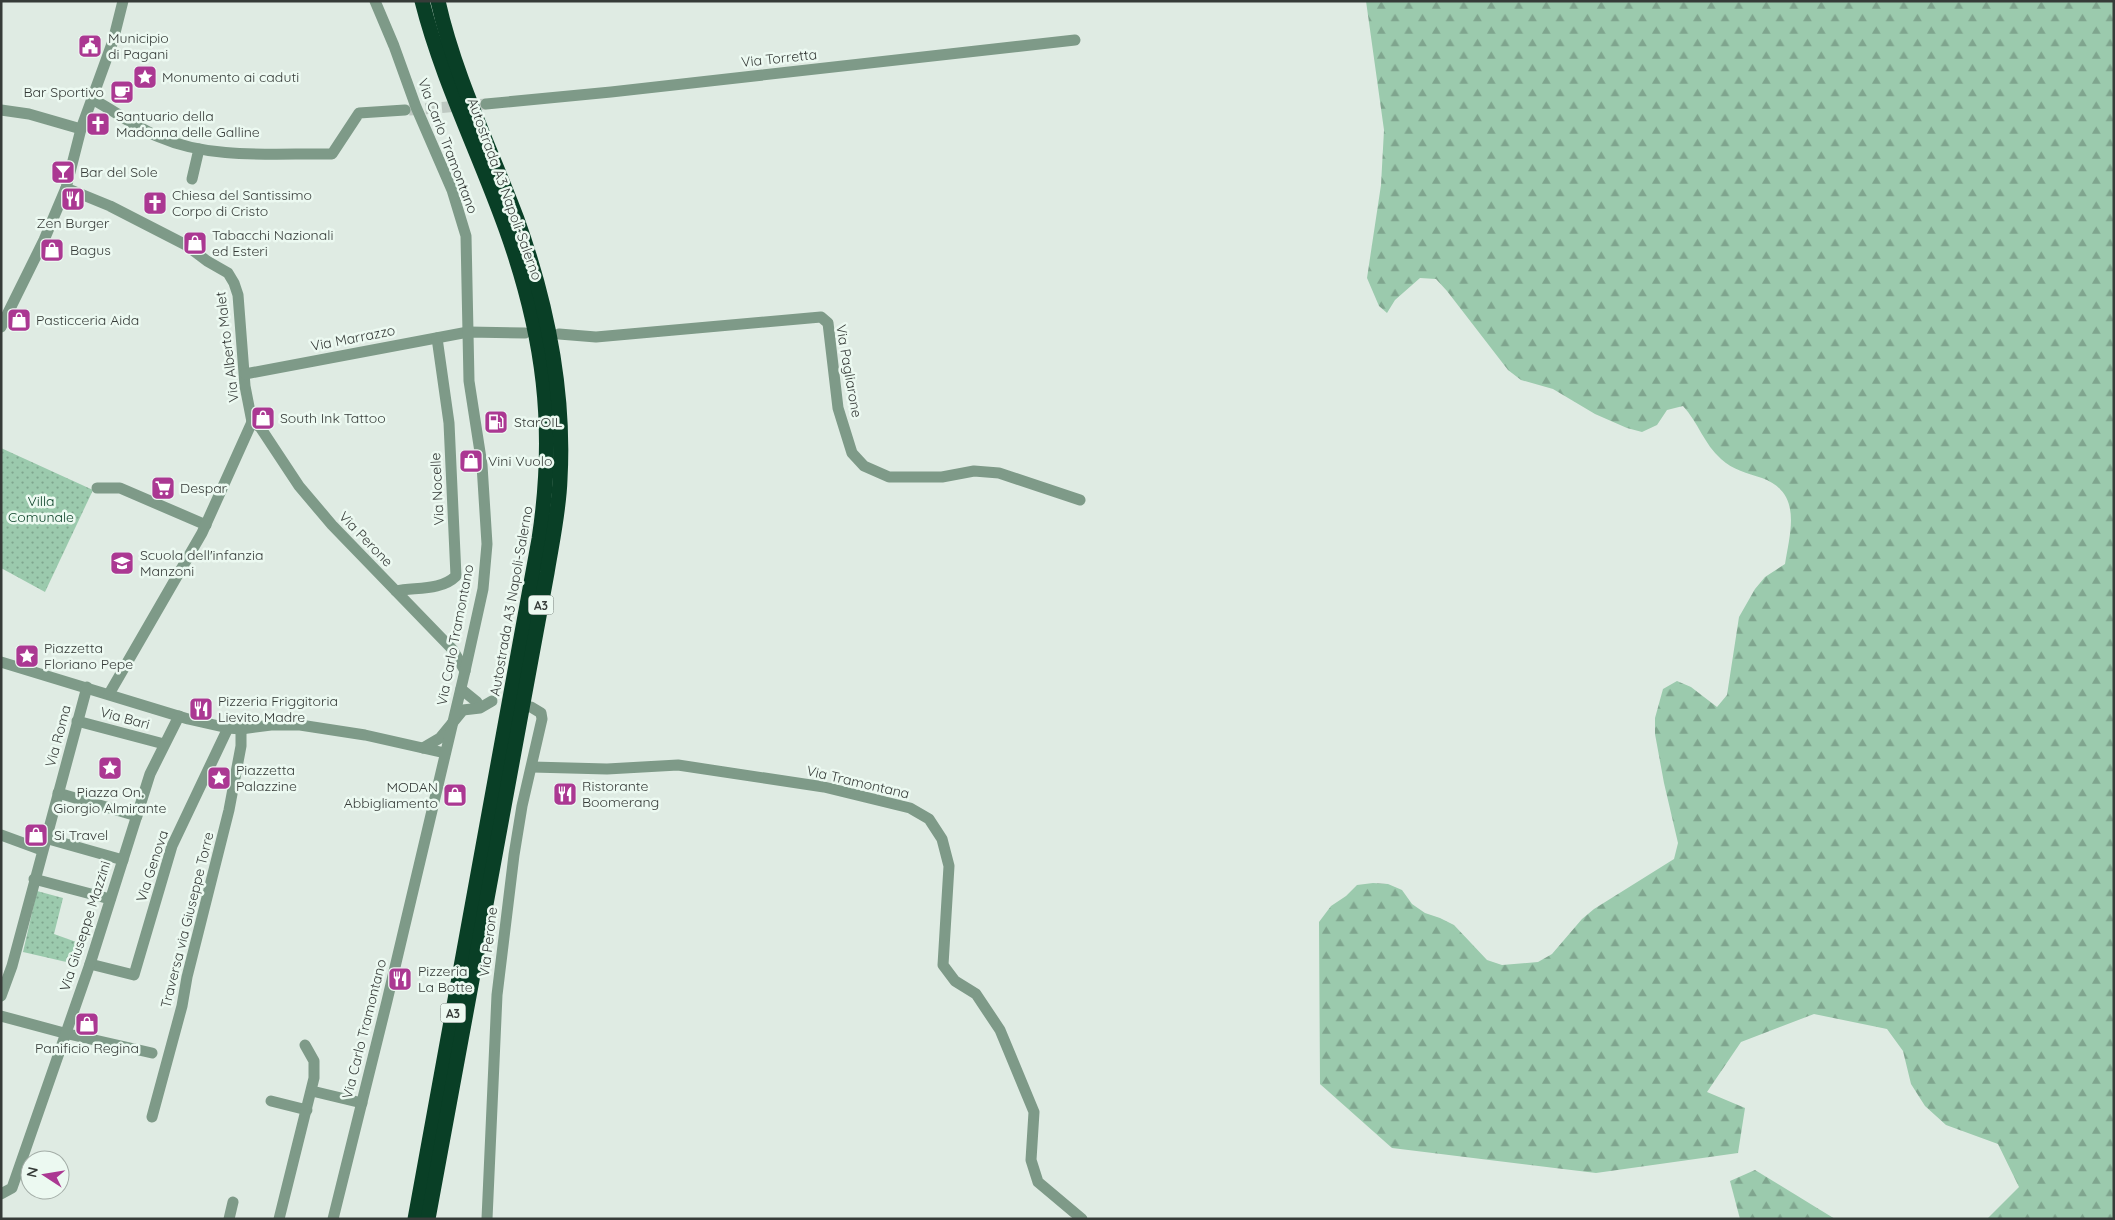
<svg xmlns="http://www.w3.org/2000/svg" width="2115" height="1220" viewBox="0 0 2115 1220" font-family="Quicksand,sans-serif">
  <style>
    .green { fill: url(#green-dots) }
    .forest { fill: url(#forest-firs) }
    .lines { fill: none; stroke-linecap: round; stroke-linejoin: round }
    .minor-tunnel { stroke: #bdc8c1; stroke-width: 11; stroke-dasharray: 11 5.5; stroke-linecap: butt }
    .minor { stroke: #7e9a88; stroke-width: 11 }
    .highway { stroke: #093f26; stroke-width: 15 }
    .labels { text-anchor: middle; dominant-baseline: central; stroke-width: 5; stroke-linejoin: round; paint-order: stroke }
    .shield { fill: #ecf9f1; stroke: #6d7470; stroke-width: 1 }
    .shield-label { font-size: 12px; font-weight: bold; fill: #363b38 }
    .poi-label { font-size: 14px; fill: #363b38; stroke: #ecf9f1; text-anchor: start }
    .street-label { font-size: 14px; fill: #363b38; stroke: #ecf9f1 }
    .park-label { font-size: 14px; fill: #0c4228; stroke: #ecf9f1 }
  </style>
  <defs>
    <pattern id="green-dots" width="8" height="8" patternUnits="userSpaceOnUse" patternTransform="scale(1.25)"><rect width="8" height="8" fill="#9bcaad"/><path d="M2 2h.1M6 6h.1" fill="none" stroke="#7fa58e" stroke-width="1.8" stroke-linecap="round"/></pattern>
    <pattern id="forest-firs" width="22" height="20" patternUnits="userSpaceOnUse" patternTransform="scale(1.25)"><rect width="22" height="20" fill="#9bcaad"/><path d="M5 1l3.5 6h-7zM16 11l3.5 6h-7z" fill="#7fa58e"/></pattern>
  </defs>
  <rect width="100%" height="100%" fill="#dfebe3"/>
  <g class="green">
    <path d="M1,448L93,490L45,592L1,568Z"/>
    <path d="M37,891L63,898L54,934L79,943L75,964L23,952Z"/>
  </g>
  <g class="forest">
    <path d="M1366,1H2114V1219H1987L2019,1187L1998,1144L1946,1125L1925,1106L1911,1084L1903,1051L1887,1029L1814,1014L1741,1042L1707,1092L1745,1108L1738,1153L1596,1173L1392,1148L1320,1084L1319,922L1331,906L1346,896L1357,885L1373,883L1388,884L1402,890L1412,904L1425,913L1440,918L1454,925L1487,960L1502,965L1538,962L1552,954L1582,919L1594,909L1674,859L1678,843L1664,783L1655,734V718L1663,689L1677,681L1691,687L1717,707L1727,695L1739,617L1755,589L1765,577L1785,564C1790,532 1803,493 1762,478C1747,473 1733,470 1721,459C1704,444 1698,422 1683,406L1667,410L1657,425L1642,432L1627,428L1595,414L1553,389L1521,380L1508,370L1447,291L1436,279L1420,278L1395,300L1387,313L1379,306L1367,278L1381,185L1384,130Z"/>
    <path d="M1755,1170L1835,1219H1740L1730,1181Z"/>
  </g>
  <g class="lines">
    <path class="minor-tunnel" d="M409,110L486,104"/>
    <g class="minor">
      <path d="M92,99C115,111 135,127 159,137C212,160 275,153 332,154L359,113L405,110"/>
      <path d="M486,104L611,92L1075,40"/>
      <path d="M1,110L29,114L81,129"/>
      <path d="M192,179L199,149"/>
      <path d="M66,188L110,206L186,245L207,261L228,273L234,283L238,295L245,386L252,422"/>
      <path d="M1,327L44,240L66,188L81,129L113,41L123,1"/>
      <path d="M559,334L596,337L821,317L828,323L838,408L852,453L864,466L889,477H942L974,471L999,473L1080,500"/>
      <path d="M245,374L468,332L525,333"/>
      <path d="M252,422L260,427L299,486L332,525L453,650L465,671"/>
      <path d="M97,488H120L206,525"/>
      <path d="M396,591C415,587 441,591 456,576L449,423L437,338"/>
      <path d="M1,662L188,719L228,728L241,729L271,725H300L365,735L445,753"/>
      <path d="M461,689L477,702"/>
      <path d="M109,694L202,533L252,422"/>
      <path d="M77,721L164,744"/>
      <path d="M423,748L440,738L463,710L480,708L492,701"/>
      <path d="M532,767L607,769L678,765L824,787L910,808L929,819L942,839L949,866L943,965L955,981L976,994L1000,1030L1034,1112L1031,1160L1038,1182L1082,1219"/>
      <path d="M58,793L137,816"/>
      <path d="M1,835L42,850"/>
      <path d="M45,838L123,860"/>
      <path d="M34,879L110,899"/>
      <path d="M90,964L134,975L172,846L228,728"/>
      <path d="M1,996L12,966L87,687"/>
      <path d="M1,1016L64,1033L152,1053"/>
      <path d="M312,1091L362,1103"/>
      <path d="M271,1101L307,1110"/>
      <path d="M152,1117L182,1006L187,977L229,810L241,746V729"/>
      <path d="M1,1194L12,1188L90,964L150,774L179,716"/>
      <path d="M229,1219L233,1202"/>
      <path d="M279,1219L314,1078V1061L305,1045"/>
      <path d="M333,1219L387,1001L465,671L483,589L487,544L482,465L469,381L466,236L452,190L416,107L394,46L375,1"/>
      <path d="M487,1219L497,995L514,855L522,806L542,719L541,713L531,707"/>
    </g>
    <g class="highway">
      <path d="M415,1219L539,539C556,428 544,335 506,229C479,153 442,80 422,1"/>
      <path d="M428,1219L547,573C552,542 559,511 560,479C565,390 547,303 517,219C490,147 455,77 438,1"/>
    </g>
  </g>
  <defs>
    <g id="civic-square" transform="scale(1.25)"><rect x="-9" y="-9" width="18" height="18" rx="4" fill="#ab3892" stroke="#ecf9f1"/><path d="M-.6-6.5H3V-4.5H.6V-3L4-1V1h2V6H-6V1h2V-1L-.6-3ZM-1.2 2.5V6h2.4V2.5Z" fill="#fff"/></g>
    <g id="sight-square" transform="scale(1.25)"><rect x="-9" y="-9" width="18" height="18" rx="4" fill="#ab3892" stroke="#ecf9f1"/><path d="M0-6L1.8-2.2L6-1.7L2.9 1.2L3.7 5.4L0 3.3L-3.7 5.4L-2.9 1.2L-6-1.7L-1.8-2.2Z" fill="#fff"/></g>
    <g id="cafe-square" transform="scale(1.25)"><rect x="-9" y="-9" width="18" height="18" rx="4" fill="#ab3892" stroke="#ecf9f1"/><path d="M-5.5-4.5H6V0H3Q3 3.5 0 3.5H-2.5Q-5.5 3.5-5.5 0ZM3-3.2v2h1.7v-2ZM-6 4.5H4V6H-6Z" fill="#fff"/></g>
    <g id="church-square" transform="scale(1.25)"><rect x="-9" y="-9" width="18" height="18" rx="4" fill="#ab3892" stroke="#ecf9f1"/><path d="M-1.2-6h2.4v3.5h3.3v2.4h-3.3V6h-2.4V-.1h-3.3v-2.4h3.3Z" fill="#fff"/></g>
    <g id="bar-square" transform="scale(1.25)"><rect x="-9" y="-9" width="18" height="18" rx="4" fill="#ab3892" stroke="#ecf9f1"/><path d="M-6-5H6L.8 .8V4.5H3.5V6h-7V4.5H-.8V.8Z" fill="#fff"/></g>
    <g id="restaurant-square" transform="scale(1.25)"><rect x="-9" y="-9" width="18" height="18" rx="4" fill="#ab3892" stroke="#ecf9f1"/><path d="M-5-6h1v4h1v-4h1v4h1v-4h1v5L-1.5 .5V6h-2V.5L-5-1ZM5-6V6H3V1.5H1.5Q1.5-4 5-6Z" fill="#fff"/></g>
    <g id="shop-square" transform="scale(1.25)"><rect x="-9" y="-9" width="18" height="18" rx="4" fill="#ab3892" stroke="#ecf9f1"/><path d="M-5-2.5h2.3a2.7 3.5 0 0 1 5.4 0H5L5.5 6h-11ZM-1.5-2.5h3a1.5 2.3 0 0 0-3 0Z" fill="#fff"/></g>
    <g id="fuel-square" transform="scale(1.25)"><rect x="-9" y="-9" width="18" height="18" rx="4" fill="#ab3892" stroke="#ecf9f1"/><path d="M-5.5-6h7V0h2V4h1.3V-2.5L3-4.5l.8-.8L6-3V5H2.5V1h-1V6h-7ZM-4.2-4.7v3.2H.2V-4.7Z" fill="#fff"/></g>
    <g id="supermarket-square" transform="scale(1.25)"><rect x="-9" y="-9" width="18" height="18" rx="4" fill="#ab3892" stroke="#ecf9f1"/><path d="M-6-5.5h2.5l.6 2H6L4.5 2H-2.5L-4.4-4H-6ZM-1.5 3.2a1.3 1.3 0 1 0 .1 0ZM3 3.2a1.3 1.3 0 1 0 .1 0Z" fill="#fff"/></g>
    <g id="school-square" transform="scale(1.25)"><rect x="-9" y="-9" width="18" height="18" rx="4" fill="#ab3892" stroke="#ecf9f1"/><path d="M0-5L7-2L0 1L-7-2ZM-4 1L0 2.5L4 1V4Q0 6-4 4Z" fill="#fff"/></g>
  </defs>
  <g fill-rule="evenodd">
    <use href="#civic-square" x="90" y="46"/>
    <use href="#sight-square" x="145" y="77"/>
    <use href="#cafe-square" x="122" y="92"/>
    <use href="#church-square" x="98" y="124"/>
    <use href="#bar-square" x="63" y="172"/>
    <use href="#restaurant-square" x="73" y="199"/>
    <use href="#church-square" x="155" y="203"/>
    <use href="#shop-square" x="195" y="243"/>
    <use href="#shop-square" x="52" y="250"/>
    <use href="#shop-square" x="19" y="320"/>
    <use href="#shop-square" x="263" y="418"/>
    <use href="#fuel-square" x="496" y="422"/>
    <use href="#shop-square" x="471" y="461"/>
    <use href="#supermarket-square" x="163" y="488"/>
    <use href="#school-square" x="122" y="563"/>
    <use href="#sight-square" x="27" y="656"/>
    <use href="#restaurant-square" x="201" y="709"/>
    <use href="#sight-square" x="110" y="768"/>
    <use href="#sight-square" x="219" y="778"/>
    <use href="#restaurant-square" x="565" y="794"/>
    <use href="#shop-square" x="455" y="795"/>
    <use href="#shop-square" x="36" y="835"/>
    <use href="#restaurant-square" x="400" y="979"/>
    <use href="#shop-square" x="87" y="1024"/>
  </g>
  <g class="labels">
    <g class="shield">
      <rect x="528.5" y="595.5" width="25" height="19" rx="4"/>
      <rect x="440.5" y="1003.5" width="25" height="19" rx="4"/>
    </g>
    <g class="shield-label">
      <text x="541" y="605">A3</text>
      <text x="453" y="1013">A3</text>
    </g>
    <g class="poi-label">
      <text x="108" y="38">Municipio<tspan x="108" dy="16">di Pagani</tspan></text>
      <text x="162" y="77">Monumento ai caduti</text>
      <text x="104" y="92" text-anchor="end">Bar Sportivo</text>
      <text x="116" y="116">Santuario della<tspan x="116" dy="16">Madonna delle Galline</tspan></text>
      <text x="80" y="172">Bar del Sole</text>
      <text x="172" y="195">Chiesa del Santissimo<tspan x="172" dy="16">Corpo di Cristo</tspan></text>
      <text x="73" y="223" text-anchor="middle">Zen Burger</text>
      <text x="212" y="235">Tabacchi Nazionali<tspan x="212" dy="16">ed Esteri</tspan></text>
      <text x="70" y="250">Bagus</text>
      <text x="36" y="320">Pasticceria Aida</text>
      <text x="280" y="418">South Ink Tattoo</text>
      <text x="514" y="422">StarOIL</text>
      <text x="488" y="461">Vini Vuolo</text>
      <text x="180" y="488">Despar</text>
      <text x="140" y="555">Scuola dell'infanzia<tspan x="140" dy="16">Manzoni</tspan></text>
      <text x="44" y="648">Piazzetta<tspan x="44" dy="16">Floriano Pepe</tspan></text>
      <text x="218" y="701">Pizzeria Friggitoria<tspan x="218" dy="16">Lievito Madre</tspan></text>
      <text x="236" y="770">Piazzetta<tspan x="236" dy="16">Palazzine</tspan></text>
      <text x="582" y="786">Ristorante<tspan x="582" dy="16">Boomerang</tspan></text>
      <text x="438" y="787" text-anchor="end">MODAN<tspan x="438" dy="16">Abbigliamento</tspan></text>
      <text x="110" y="792" text-anchor="middle">Piazza On.<tspan x="110" dy="16">Giorgio Almirante</tspan></text>
      <text x="54" y="835">Si Travel</text>
      <text x="418" y="971">Pizzeria<tspan x="418" dy="16">La Botte</tspan></text>
      <text x="87" y="1048" text-anchor="middle">Panificio Regina</text>
    </g>
    <g class="street-label">
      <text transform="translate(779 58) rotate(-6)">Via Torretta</text>
      <text transform="translate(448 146) rotate(69)">Via Carlo Tramontano</text>
      <text transform="translate(505 189) rotate(70)">Autostrada A3 Napoli-Salerno</text>
      <text transform="translate(353 338) rotate(-11)">Via Marrazzo</text>
      <text transform="translate(227 347) rotate(-97)">Via Alberto Malet</text>
      <text transform="translate(849 371) rotate(80)">Via Pagliarone</text>
      <text transform="translate(437 489) rotate(-93)">Via Nocelle</text>
      <text transform="translate(366 539) rotate(46)">Via Perone</text>
      <text transform="translate(511 601) rotate(-80)">Autostrada A3 Napoli-Salerno</text>
      <text transform="translate(455 635) rotate(-79)">Via Carlo Tramontano</text>
      <text transform="translate(125 718) rotate(15)">Via Bari</text>
      <text transform="translate(58 736) rotate(-75)">Via Roma</text>
      <text transform="translate(858 782) rotate(13)">Via Tramontana</text>
      <text transform="translate(152 866) rotate(-72)">Via Genova</text>
      <text transform="translate(187 920) rotate(-76)">Traversa via Giuseppe Torre</text>
      <text transform="translate(85 926) rotate(-72)">Via Giuseppe Mazzini</text>
      <text transform="translate(488 942) rotate(-83)">Via Perone</text>
      <text transform="translate(364 1029) rotate(-76)">Via Carlo Tramontano</text>
    </g>
    <g class="park-label">
      <text x="41" y="501">Villa<tspan x="41" dy="16">Comunale</tspan></text>
    </g>
  </g>
  <rect width="2115" height="1220" fill="none" stroke="#363b38" stroke-width="5"/>
  <g transform="translate(45 1175) rotate(282)"><circle r="24" fill="#ecf9f1" stroke="#a3ada7"/>
  <path d="M0-4L9 19L0 12L-9 19Z" fill="#ab3892"/>
  <text y="-8" font-size="14" font-weight="bold" text-anchor="middle" fill="#363b38">N</text>
  </g>
</svg>
